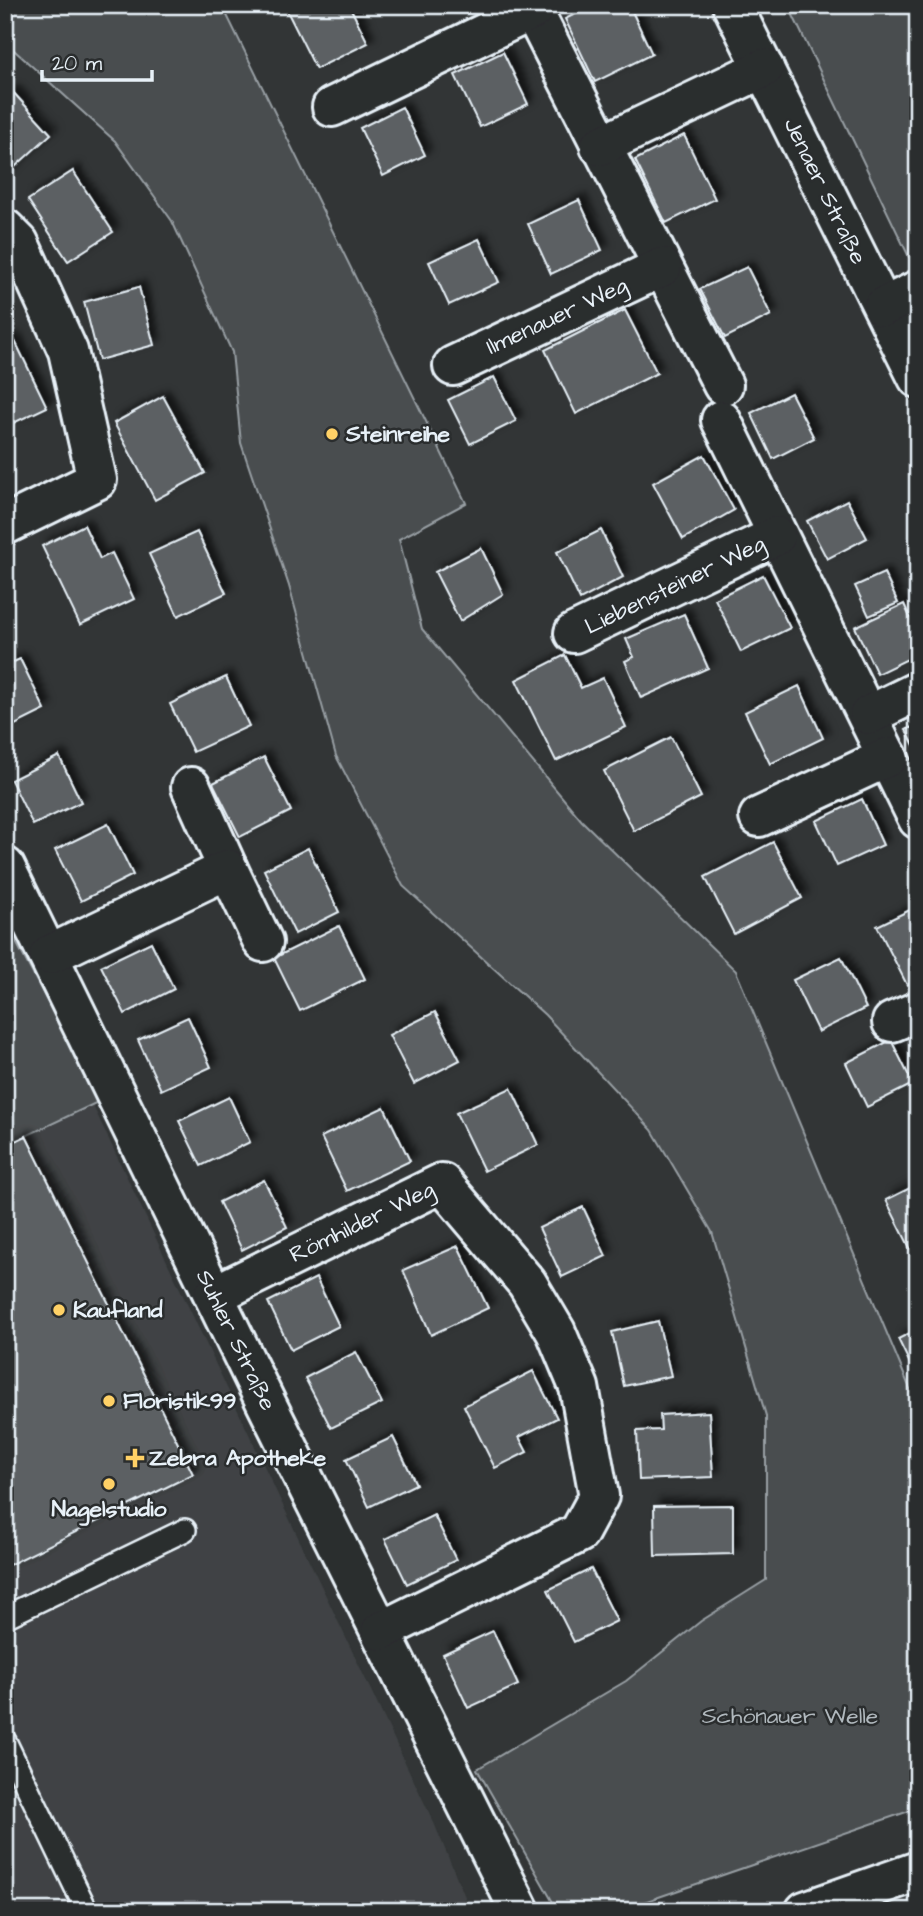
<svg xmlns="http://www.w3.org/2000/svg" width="923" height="1916" viewBox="0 0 923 1916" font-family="'Architects Daughter',sans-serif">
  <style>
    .built { fill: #3f4244 }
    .green { fill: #494d4f; stroke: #989fa4; stroke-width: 2 }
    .building { fill: #5c6063; stroke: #e8f1f8; stroke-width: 2; filter: url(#shadow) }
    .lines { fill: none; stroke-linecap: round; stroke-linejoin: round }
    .lane-casing { stroke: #e8f1f8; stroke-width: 26 }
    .street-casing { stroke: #e8f1f8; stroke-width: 44 }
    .primary-casing { stroke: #e8f1f8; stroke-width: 44 }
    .lane { stroke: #2a2d2e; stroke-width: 21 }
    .street { stroke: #2a2d2e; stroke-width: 38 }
    .primary { stroke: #2a2d2e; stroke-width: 38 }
    .poi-dot { fill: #ffd166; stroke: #2a2d2e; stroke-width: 2.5 }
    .labels { text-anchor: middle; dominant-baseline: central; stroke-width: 5; stroke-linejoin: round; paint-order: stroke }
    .street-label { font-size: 23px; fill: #e8f1f8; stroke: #2a2d2e }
    .poi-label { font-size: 23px; font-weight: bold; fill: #e8f1f8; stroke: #2a2d2e; text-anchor: start }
    .park-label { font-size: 23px; fill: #b0b8bd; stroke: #2a2d2e }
  </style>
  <defs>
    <filter id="shadow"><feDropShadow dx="6" dy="-6" stdDeviation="3.5" flood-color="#0009"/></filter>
  </defs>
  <rect width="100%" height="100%" fill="#323536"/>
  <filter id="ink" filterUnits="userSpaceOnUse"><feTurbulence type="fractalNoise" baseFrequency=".0143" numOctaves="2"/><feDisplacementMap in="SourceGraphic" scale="14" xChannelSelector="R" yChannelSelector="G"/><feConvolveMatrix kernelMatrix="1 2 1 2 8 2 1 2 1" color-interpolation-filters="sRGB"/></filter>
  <g filter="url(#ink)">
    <path class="built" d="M7,925L434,1823L471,1911H5Z"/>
    <g class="green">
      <path d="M5,5H222L466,503L399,539L422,629L582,821L736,971L918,1408V1808L618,1911H558L477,1769L626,1681L701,1621L766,1580V1416L712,1232L652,1130L545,1015L403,886L336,756L289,586L241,443L232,352L172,221L115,141L5,42Z"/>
      <path d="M788,5H918V253L909,257Z"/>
      <path d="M7,925L100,1101L5,1146V926Z"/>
    </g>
    <g class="building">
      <path d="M284,5H349L368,43L316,69Z"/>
      <path d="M629,5L652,54L595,82L565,19L594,5Z"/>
      <path d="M503,52L528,104L480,127L455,75Z"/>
      <path d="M12,91L51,134L5,176V97Z"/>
      <path d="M402,107L425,155L383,176L360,128Z"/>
      <path d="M684,135L715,199L666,223L635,160Z"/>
      <path d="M73,171L113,232L68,261L28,200Z"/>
      <path d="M579,200L602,250L551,274L528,224Z"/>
      <path d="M479,239L499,282L449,305L429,262Z"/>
      <path d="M747,267L771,315L725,338L700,289Z"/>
      <path d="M139,287L154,345L99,360L84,302Z"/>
      <path d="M625,310L657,373L576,414L545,350Z"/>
      <path d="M14,339L47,407L5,427V344Z"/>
      <path d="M494,377L516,421L470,444L448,400Z"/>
      <path d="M791,393L814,438L773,459L751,413Z"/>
      <path d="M163,396L205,473L155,500L114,423Z"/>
      <path d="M704,455L734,510L683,539L653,483Z"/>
      <path d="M847,500L867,538L827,559L807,521Z"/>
      <path d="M84,525L100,559L112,553L134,599L80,625L42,546Z"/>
      <path d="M601,530L623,577L580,600L557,552Z"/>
      <path d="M197,532L226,593L178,616L149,554Z"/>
      <path d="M481,548L503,594L460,621L435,572Z"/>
      <path d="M884,573L898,603L869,616L855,586Z"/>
      <path d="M763,575L790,628L741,652L715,599Z"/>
      <path d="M904,604L918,635V654L877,674L855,627Z"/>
      <path d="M684,614L708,668L641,698L625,661L634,657L626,639Z"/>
      <path d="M565,655L581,688L603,678L626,727L556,761L516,680Z"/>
      <path d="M20,659L45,710L5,730V666Z"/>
      <path d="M226,677L249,726L193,752L170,704Z"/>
      <path d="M799,686L823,738L770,764L745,712Z"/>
      <path d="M918,724V753L906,730Z"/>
      <path d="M671,737L701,797L634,831L604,771Z"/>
      <path d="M59,756L81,802L33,825L11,780Z"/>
      <path d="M264,757L291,811L240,837L213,783Z"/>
      <path d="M862,799L883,845L837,866L816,821Z"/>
      <path d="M108,824L133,875L81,901L55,850Z"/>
      <path d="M773,842L802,898L734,934L705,877Z"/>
      <path d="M308,848L339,912L295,934L264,870Z"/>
      <path d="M918,906V980L907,985L877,926Z"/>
      <path d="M339,926L365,979L300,1011L274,958Z"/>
      <path d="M151,942L174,989L125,1014L101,966Z"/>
      <path d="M841,957L866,1008L818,1032L793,980Z"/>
      <path d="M435,1012L460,1060L414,1084L389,1035Z"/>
      <path d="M188,1017L211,1067L161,1090L138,1040Z"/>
      <path d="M891,1040L913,1084L867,1107L846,1063Z"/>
      <path d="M511,1088L538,1145L484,1171L456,1113Z"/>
      <path d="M229,1097L250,1142L201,1166L179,1121Z"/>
      <path d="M384,1107L410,1161L347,1191L321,1137Z"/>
      <path d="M26,1136L193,1474L5,1567V1146Z"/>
      <path d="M264,1180L287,1227L242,1250L219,1202Z"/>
      <path d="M918,1184V1249L912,1252L886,1200Z"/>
      <path d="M583,1207L606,1256L562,1277L539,1228Z"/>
      <path d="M458,1246L488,1308L431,1335L403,1270Z"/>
      <path d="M316,1278L339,1326L291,1350L268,1302Z"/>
      <path d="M658,1321L671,1376L624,1386L612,1332Z"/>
      <path d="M918,1329V1380L898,1339Z"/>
      <path d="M356,1352L382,1403L331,1428L305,1378Z"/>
      <path d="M533,1371L557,1418L519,1437L527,1452L495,1468L464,1406Z"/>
      <path d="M709,1412L713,1477L639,1480L637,1431L661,1430L660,1415Z"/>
      <path d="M393,1437L416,1484L369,1507L346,1459Z"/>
      <path d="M733,1505V1554L655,1556L654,1506Z"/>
      <path d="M434,1515L456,1560L407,1584L385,1539Z"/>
      <path d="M591,1569L617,1621L574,1642L548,1590Z"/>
      <path d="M493,1631L518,1685L468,1708L443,1654Z"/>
    </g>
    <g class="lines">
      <g class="lane-casing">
        <g id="lane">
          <path d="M5,1617L185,1530"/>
          <path d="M5,1741L87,1911"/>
        </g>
      </g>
      <g class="street-casing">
        <g id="street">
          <path d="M530,5L723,385"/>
          <path d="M732,5L918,378"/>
          <path d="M332,107L533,10"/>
          <path d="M600,146L764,68"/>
          <path d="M5,229L19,243L68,351L97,480L5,525"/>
          <path d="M883,307L918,290"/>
          <path d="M453,366L662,267"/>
          <path d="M721,420L918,819"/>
          <path d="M574,633L776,536"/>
          <path d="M869,715L918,691"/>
          <path d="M191,787L228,869"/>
          <path d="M759,817L888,757"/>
          <path d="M5,867L267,1405L520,1911"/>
          <path d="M49,955L228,869L263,942"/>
          <path d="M892,1022L918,1011"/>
          <path d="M214,1295L442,1183L527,1283L556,1332L579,1387L599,1496L579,1533L381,1631"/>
        </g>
      </g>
      <g class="primary-casing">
        <path id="primary" d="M805,1911L918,1871"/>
      </g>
      <use href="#lane" class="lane"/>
      <use href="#street" class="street"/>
      <use href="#primary" class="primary"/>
    </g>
  </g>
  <g class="poi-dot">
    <circle cx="332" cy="434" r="7"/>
    <circle cx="59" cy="1310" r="7"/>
    <circle cx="109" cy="1401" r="7"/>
    <path d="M131.5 1447.5h7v7h7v7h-7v7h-7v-7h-7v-7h7z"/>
    <circle cx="109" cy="1484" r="7"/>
  </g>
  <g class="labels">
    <g class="street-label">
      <text transform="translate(825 191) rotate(64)">Jenaer Straße</text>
      <text transform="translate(557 316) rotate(-25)">Ilmenauer Weg</text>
      <text transform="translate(675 585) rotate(-26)">Liebensteiner Weg</text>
      <text transform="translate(362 1222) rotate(-26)">Römhilder Weg</text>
      <text transform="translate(236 1340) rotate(64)">Suhler Straße</text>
    </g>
    <g class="poi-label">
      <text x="346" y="434">Steinreihe</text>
      <text x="73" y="1310">Kaufland</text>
      <text x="123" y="1401">Floristik99</text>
      <text x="149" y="1458">Zebra Apotheke</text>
      <text x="109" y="1509" text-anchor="middle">Nagelstudio</text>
    </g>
    <g class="park-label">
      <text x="790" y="1716">Schönauer Welle</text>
    </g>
  </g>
  <rect width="923" height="1916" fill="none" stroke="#2a2d2e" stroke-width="28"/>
  <rect x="14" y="14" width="895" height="1888" fill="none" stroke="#e8f1f8" stroke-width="2.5" filter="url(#ink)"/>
  <path d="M42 70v10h110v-10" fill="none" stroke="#e8f1f8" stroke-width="3.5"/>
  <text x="52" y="70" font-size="21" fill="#e8f1f8" stroke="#2a2d2e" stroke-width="5" paint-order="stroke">20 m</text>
</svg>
